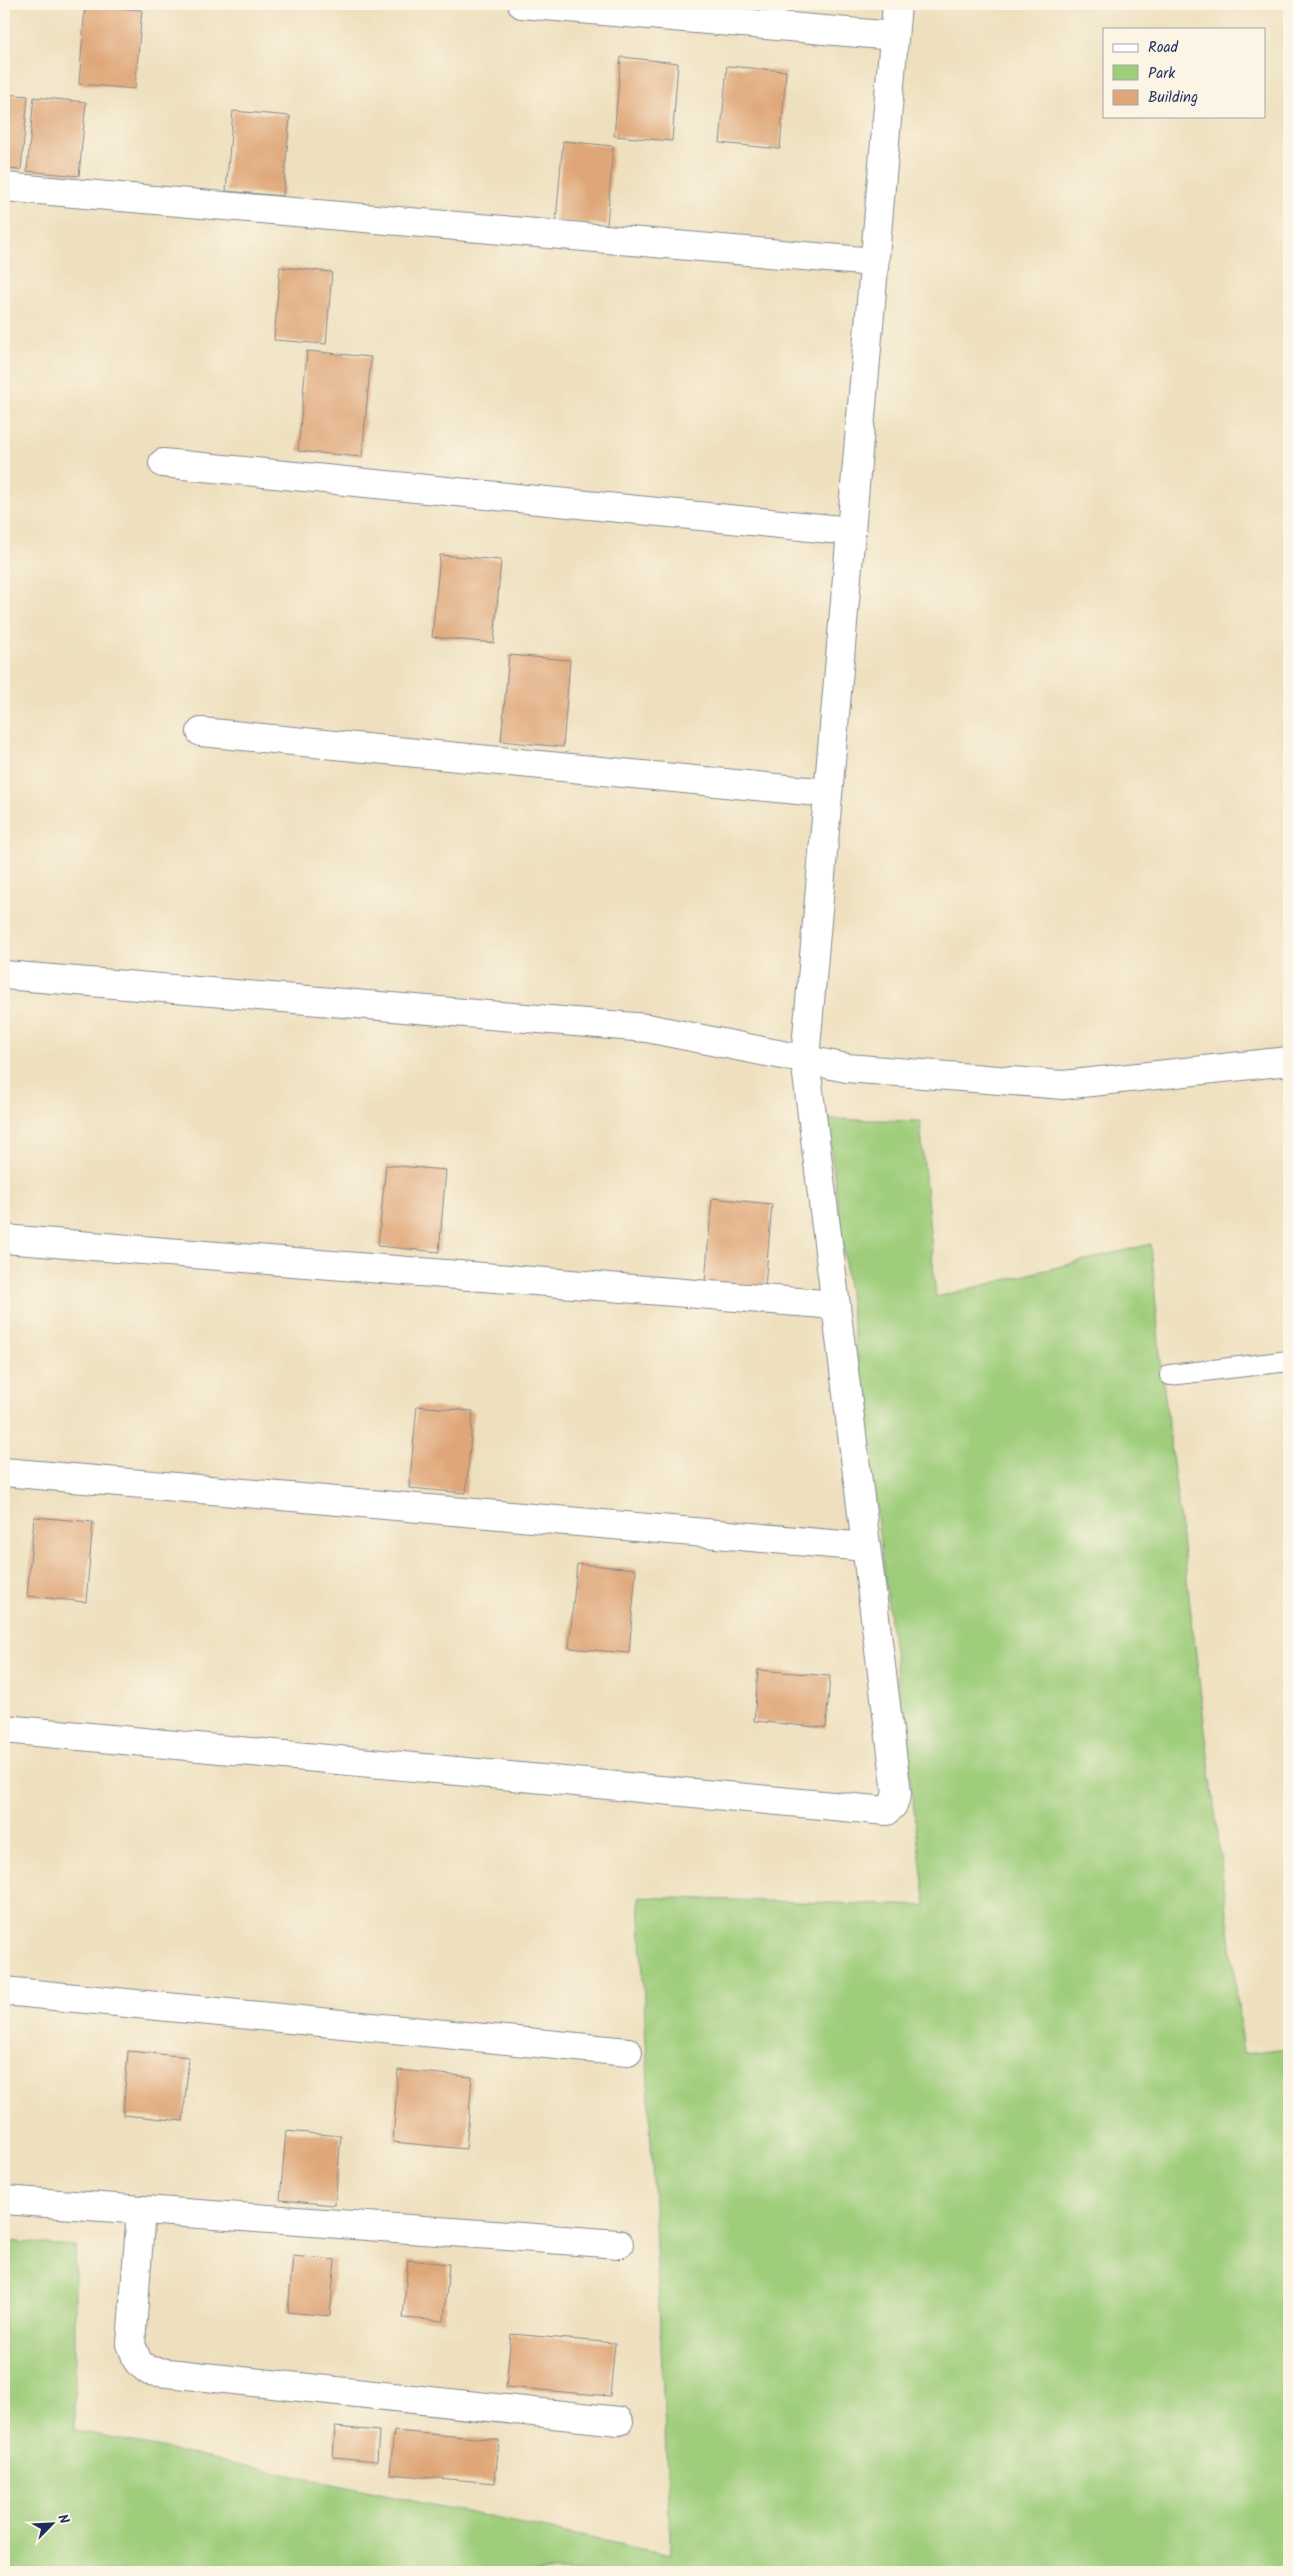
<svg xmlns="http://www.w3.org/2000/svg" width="1293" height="2576" viewBox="0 0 1293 2576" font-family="Kalam,sans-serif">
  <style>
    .green { fill: #9fcd7b; stroke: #5d7e6c }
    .building { fill: #dfa779 }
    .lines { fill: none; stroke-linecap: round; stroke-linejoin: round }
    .lane-casing { stroke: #84888e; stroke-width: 22 }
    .street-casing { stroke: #84888e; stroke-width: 30 }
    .lane { stroke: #fff; stroke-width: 20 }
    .street { stroke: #fff; stroke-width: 28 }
  </style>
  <rect width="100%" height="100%" fill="#fcf5e5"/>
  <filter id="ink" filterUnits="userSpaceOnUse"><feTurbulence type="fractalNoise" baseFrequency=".02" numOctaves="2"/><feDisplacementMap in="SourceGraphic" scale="10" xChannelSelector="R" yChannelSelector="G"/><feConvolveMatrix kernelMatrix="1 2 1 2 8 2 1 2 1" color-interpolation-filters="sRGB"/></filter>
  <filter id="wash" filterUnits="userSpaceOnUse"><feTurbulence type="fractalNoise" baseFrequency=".0096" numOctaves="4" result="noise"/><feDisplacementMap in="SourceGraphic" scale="20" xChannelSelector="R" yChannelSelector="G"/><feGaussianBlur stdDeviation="1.12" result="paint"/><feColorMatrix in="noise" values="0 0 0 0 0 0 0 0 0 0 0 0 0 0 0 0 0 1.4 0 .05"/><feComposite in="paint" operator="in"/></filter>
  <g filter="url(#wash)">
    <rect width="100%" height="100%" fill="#eee0be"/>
    <path class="green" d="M827,1119L920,1121L936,1297L1151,1244L1160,1355L1244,2054L1289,2049V2572H4V2241L75,2246V2430L671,2555L639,1897L926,1906Z"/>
    <g id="blocks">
      <g class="building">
        <path d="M85,6L142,10L135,89L79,84Z"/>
        <path d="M621,57L678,63L672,141L614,136Z"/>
        <path d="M727,66L786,71L780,149L720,143Z"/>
        <path d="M4,94L28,96L21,170L4,169Z"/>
        <path d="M34,97L86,102L79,176L27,171Z"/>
        <path d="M233,111L290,116L283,196L226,191Z"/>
        <path d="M563,141L613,146L607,225L556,221Z"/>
        <path d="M280,267L332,272L326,344L274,340Z"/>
        <path d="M307,351L371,357L362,457L298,451Z"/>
        <path d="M440,555L501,560L494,643L432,637Z"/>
        <path d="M509,655L570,660L563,747L501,741Z"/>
        <path d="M386,1165L446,1170L439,1252L378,1246Z"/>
        <path d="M712,1198L772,1204L765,1287L705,1282Z"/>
        <path d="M417,1406L473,1411L466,1493L409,1488Z"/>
        <path d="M34,1517L93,1522L86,1602L27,1596Z"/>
        <path d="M577,1564L636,1569L629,1653L569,1648Z"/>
        <path d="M758,1670L830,1676L826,1728L754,1721Z"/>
        <path d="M128,2051L189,2057L183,2121L123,2115Z"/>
        <path d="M398,2070L472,2077L466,2149L393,2142Z"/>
        <path d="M286,2131L341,2136L335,2205L280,2200Z"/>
        <path d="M293,2256L335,2260L330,2316L288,2312Z"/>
        <path d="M408,2260L449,2264L444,2321L403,2318Z"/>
        <path d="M511,2334L615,2343L610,2396L506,2387Z"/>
        <path d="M335,2427L379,2431L377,2461L333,2457Z"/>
        <path d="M394,2431L499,2440L495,2483L390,2474Z"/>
      </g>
    </g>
  </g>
  <g filter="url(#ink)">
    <use href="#blocks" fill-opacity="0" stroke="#84888e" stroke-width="1"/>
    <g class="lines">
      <g class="lane-casing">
        <path id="lane" d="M1170,1375L1289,1361"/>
      </g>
      <g class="street-casing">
        <g id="street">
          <path d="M522,4L894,36"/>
          <path d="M4,187L874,262"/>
          <path d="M163,463L851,531"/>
          <path d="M201,732L828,793"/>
          <path d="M4,975L647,1028L847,1068L1063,1085L1289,1061"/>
          <path d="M4,1239L836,1305"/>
          <path d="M4,1472L866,1547"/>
          <path d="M4,1729L887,1811L893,1805L897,1793L805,1059L897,4"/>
          <path d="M4,1991L628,2052"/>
          <path d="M4,2200L619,2244"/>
          <path d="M141,2210L131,2344L138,2362L149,2371L619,2421"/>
        </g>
      </g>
      <use href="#lane" class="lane"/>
      <use href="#street" class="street"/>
    </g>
  </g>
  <rect width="1293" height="2576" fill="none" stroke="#fcf5e5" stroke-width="20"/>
  <rect x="1103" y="28" width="162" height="90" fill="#fcf5e5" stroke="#a2a6af"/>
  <rect x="1113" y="44" width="25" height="8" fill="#ffffff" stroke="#a2a6af"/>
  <text x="1148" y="52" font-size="15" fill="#1b2f5e">Road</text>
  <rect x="1113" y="65" width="25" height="15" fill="#9fcd7b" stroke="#a2a6af"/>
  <text x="1148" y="78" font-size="15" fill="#1b2f5e">Park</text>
  <rect x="1113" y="90" width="25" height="15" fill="#dfa779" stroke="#a2a6af"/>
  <text x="1148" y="102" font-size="15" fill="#1b2f5e">Building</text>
  <g transform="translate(52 2524) rotate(66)" stroke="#fcf5e5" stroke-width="4" paint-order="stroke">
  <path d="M0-4L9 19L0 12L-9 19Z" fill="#1b2f5e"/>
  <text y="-8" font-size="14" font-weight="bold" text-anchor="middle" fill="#1b2f5e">N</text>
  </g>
</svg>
